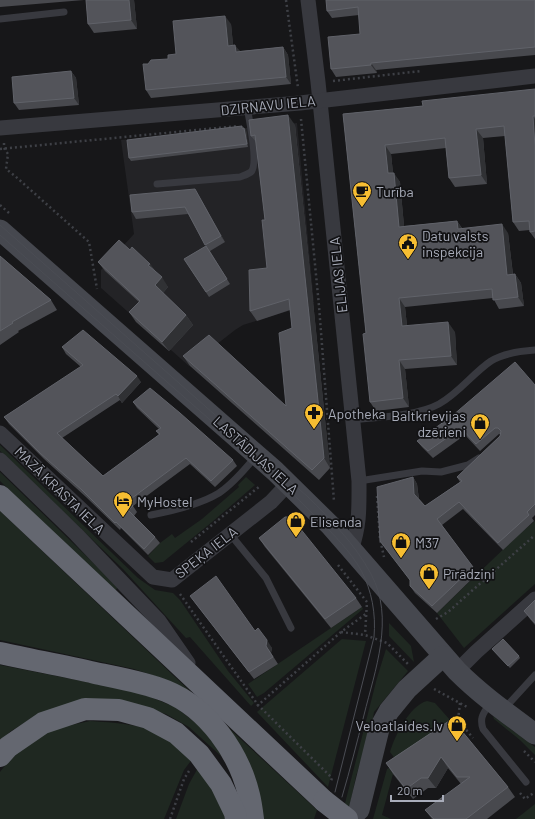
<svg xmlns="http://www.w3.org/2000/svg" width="535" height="819" viewBox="0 0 535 819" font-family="Barlow,sans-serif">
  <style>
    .built { fill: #232326 }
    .green { fill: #1f2821 }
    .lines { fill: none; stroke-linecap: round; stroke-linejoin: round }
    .path { stroke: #3e4046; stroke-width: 2.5; stroke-dasharray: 2 3; stroke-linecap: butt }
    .lane { stroke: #38393f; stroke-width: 7 }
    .street { stroke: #38393f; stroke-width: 15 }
    .secondary { stroke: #46484f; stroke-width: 21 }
    .highway { stroke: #646770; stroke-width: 22 }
    .tram { stroke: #4b4d54; stroke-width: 1 }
    .highway-bridge { stroke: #646770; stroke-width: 22 }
    .wall { fill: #48494e }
    .shaded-wall { fill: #303134 }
    .building { fill: #53545a; stroke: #606269 }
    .labels { text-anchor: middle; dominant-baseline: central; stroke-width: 3.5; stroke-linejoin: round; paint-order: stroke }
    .street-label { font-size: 14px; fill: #a9adba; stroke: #121214 }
    .poi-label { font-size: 14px; fill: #a9adba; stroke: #121214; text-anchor: start }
  </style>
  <rect width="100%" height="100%" fill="#171719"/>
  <path class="built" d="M297,123L314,303L243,325L235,330L189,366L101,288V270L134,234L121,140Z"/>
  <g class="green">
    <path d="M0,445L138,578L155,590L173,593L180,600L228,671L254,703L251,706L190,637L186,638L123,569L0,451Z"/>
    <path d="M0,472L118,587L115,591L0,481Z"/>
    <path d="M246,477L255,485L212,522L163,562L155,563L148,556L160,543L172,534L175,538L202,519L239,487L238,485Z"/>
    <path d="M0,511L195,696L167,680L134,669L0,640Z"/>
    <path d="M535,521V584L464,648L437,613L518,535Z"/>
    <path d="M362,607L363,609L264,693L257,697L248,684Z"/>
    <path d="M389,623L411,646L414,662L389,636Z"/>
    <path d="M342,639L366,641L328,787L257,712Z"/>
    <path d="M386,649L408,671L374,712L371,730L356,776L347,819H341L377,678Z"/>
    <path d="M0,665L138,692L175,707L196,723L214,741L221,756L189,727L166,714L130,704L41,713L11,731L0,741Z"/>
    <path d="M427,701L435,703L450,720L396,760L390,752C394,737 410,705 427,701Z"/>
    <path d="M493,716L535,747V755L520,740L494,719Z"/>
    <path d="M219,719L317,810L314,819H264Z"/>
    <path d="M90,721C114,723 141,723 163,736C173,742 183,751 193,758L184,770L164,819H0V772C13,754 33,739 53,730C64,726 78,724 90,721Z"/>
    <path d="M199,766L211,780L227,819H176L189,784Z"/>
    <path d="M389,768L393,774L382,815L391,819H373L387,769Z"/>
    <path d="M535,804V819H516Z"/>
  </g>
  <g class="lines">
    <g class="path">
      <path d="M286,0L298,88"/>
      <path d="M333,81L421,71"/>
      <path d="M301,119L319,306L334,501"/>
      <path d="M4,143V148L8,154L6,169L15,176L89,242L97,289"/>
      <path d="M0,149L238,126"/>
      <path d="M0,205L9,213"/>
      <path d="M377,496L380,539L384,557"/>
      <path d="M191,542L260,486"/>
      <path d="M338,565L367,602L365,635"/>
      <path d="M180,594L258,705L332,778L331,781"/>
      <path d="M436,619L448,612L535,535"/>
      <path d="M341,632L365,635L387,643L408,664"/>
      <path d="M434,689L467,707"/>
      <path d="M460,703L458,720L473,738"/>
      <path d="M257,706L341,632L367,613"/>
      <path d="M524,751L535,762"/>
      <path d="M520,793L525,799L535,792"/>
      <path d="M170,819L184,779L189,771"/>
    </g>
    <g class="lane">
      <path d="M0,19L64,12"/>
      <path d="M157,184L240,177C243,176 248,174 251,172C259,163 249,119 247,107"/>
      <path d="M352,420C378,417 417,416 439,404C459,393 473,373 491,361C504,353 520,351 535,350"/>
      <path d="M359,481L422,471L441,472L468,465L479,458"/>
      <path d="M151,515C172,511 201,504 219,493C231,485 247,467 256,456"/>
      <path d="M230,534L266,578L291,628"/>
      <path d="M490,703C484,713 479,717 483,729L526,782"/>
      <path d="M504,709L535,675"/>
    </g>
    <g class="street">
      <path d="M308,0L318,82L359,481C359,507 360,525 351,550"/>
      <path d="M0,128L300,103L535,76"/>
      <path d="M0,433L153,577L172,580L271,502L288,484"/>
      <path d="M0,460L76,534L159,621L188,663"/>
      <path d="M457,671L476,652L535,599"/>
    </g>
    <g class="secondary">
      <path d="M0,230L275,471L331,526L457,671C481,695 508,714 535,734"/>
      <path d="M359,810L379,729L389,711L407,689L443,656"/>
    </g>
    <g class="highway">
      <path d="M0,496L324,801"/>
      <path d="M0,653C32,660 64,666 95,673C119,678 143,682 166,691C208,708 239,753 249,795C251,803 252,811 253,819"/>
      <path d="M0,756L8,747L43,723L85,709L119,710L148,718L176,733L199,754L221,784L235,813L236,819"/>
    </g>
    <g class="tram">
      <path d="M0,225L308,497C331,520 355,544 371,574C395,618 375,670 364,715C357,742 350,770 342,797"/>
      <path d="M0,235C75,301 150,367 225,433C257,461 289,489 318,519C334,535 350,551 361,570C372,591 376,614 374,637L335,792"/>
    </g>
    <path class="highway-bridge" d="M324,801L347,819"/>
  </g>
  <g class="wall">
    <path d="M0,0H84L0,7Z"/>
    <path d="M86,0H134L137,29L94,33L88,24Z"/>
    <path d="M326,0H535V55L376,70L377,73L336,77L331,69L360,34L359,15L332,18L327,11Z"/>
    <path d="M231,24L233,45L240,51L283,47L288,55L291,84L151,98L146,90L148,64L168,59Z"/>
    <path d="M71,71L76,78L79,105L19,110L14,103Z"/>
    <path d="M535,89V239L530,232V230L519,231L513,222L505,136L483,138L487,184L455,187L449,178L446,148L391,154L393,173L400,182L404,226L457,221L462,228L508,233L513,274H515L521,283L524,306L499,309L493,298L405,307L407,326L455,332L457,365L405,369L409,407L376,411L370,402L366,333L343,114L423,106Z"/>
    <path d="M295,125L330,468L319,480L190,366L183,356L286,406L292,328L290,310L257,321L250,311L267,268L265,220L256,142L251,136Z"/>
    <path d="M243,128L246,130L248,147L131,161L129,158Z"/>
    <path d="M199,196L225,242L210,251L230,284L209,297L184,259L206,246L188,214L136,219L132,212Z"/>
    <path d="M130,250L150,264L156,272L168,287L163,293L186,315L193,325L169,351L136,322L129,312L139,302L105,271L98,262Z"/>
    <path d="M0,256L51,300L57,310L18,331L19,332L0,345Z"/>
    <path d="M62,347L141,382L122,403L120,400L62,438L103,476L159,435L156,431L159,429L137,408L133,402L233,460L237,466L215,487L190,464L133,506L137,512L134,516L155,537L160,543L148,555L121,528L120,530L86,497L44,459L9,424L4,417L81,367L66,354Z"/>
    <path d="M535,385V515L532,518L534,521L503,550L463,509L442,525L477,574L437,613L415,593L410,586V580L380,541L413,477L417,484L419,499L425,506L460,482L457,477L500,436V434H499L480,451L465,435L433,458L422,447L417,441Z"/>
    <path d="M259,538L356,598L362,607L331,628L265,547Z"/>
    <path d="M190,596L255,631L272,648L271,653L278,664L254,679Z"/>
    <path d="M535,600V625L530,619L524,611Z"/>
    <path d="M492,649L519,656L520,658L510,668Z"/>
    <path d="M452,719L508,787L515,797L487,819H432L425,810L461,784L448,768L436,788H428L413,799L393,774L386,763Z"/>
  </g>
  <g class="shaded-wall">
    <path d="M129,0H134L137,29L131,20Z"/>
    <path d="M225,16L231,24L234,54L228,46Z"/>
    <path d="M235,45L241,53L236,52Z"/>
    <path d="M283,47L288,55L291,84L286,77Z"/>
    <path d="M371,63L376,70L377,73L371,65Z"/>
    <path d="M71,71L76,78L79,105L74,98Z"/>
    <path d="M288,115L295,125L330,468L324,458Z"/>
    <path d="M533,116L535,119V147Z"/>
    <path d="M244,128L246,130L248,147L247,144Z"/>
    <path d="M476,129L483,138L487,184L481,175Z"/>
    <path d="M385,145L391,154L394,182L388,173Z"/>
    <path d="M394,173L400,182L405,236L399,227Z"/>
    <path d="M195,189L199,196L225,242L221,236Z"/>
    <path d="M457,221L463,230L458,229Z"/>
    <path d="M502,224L508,233L514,284L507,275Z"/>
    <path d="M150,264L157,273L148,265Z"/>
    <path d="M515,274L521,283L524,306L518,297Z"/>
    <path d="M162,277L168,287L161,295L155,285Z"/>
    <path d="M399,298L405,307L408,335L402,326Z"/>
    <path d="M186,315L193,325L169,351L162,342Z"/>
    <path d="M448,322L455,332L457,365L451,356Z"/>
    <path d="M399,360L405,369L409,407L403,398Z"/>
    <path d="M137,376L141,382L122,403L118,396Z"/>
    <path d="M413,477L417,484L419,501L414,494Z"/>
    <path d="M267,640L272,648L271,653L266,646Z"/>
    <path d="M441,757L448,768L436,788L428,778Z"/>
  </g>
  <g class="building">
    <path d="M86,0H129L131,20L88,24Z"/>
    <path d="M326,0H535V47L371,63V65L331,69L328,37L360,34L358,7L327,11Z"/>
    <path d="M225,16L228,46L235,45L236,52L283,47L286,77L146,90L143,64H148L151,60L168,59V55L176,54L173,21Z"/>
    <path d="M71,71L74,98L14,103L12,77Z"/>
    <path d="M535,89V116H533L535,147V231L530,232L529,221L513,222L504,126L476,129L481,175L449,178L445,138L385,145L388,173H394L399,227L457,221L458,229L502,224L507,275L515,274L518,297L493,300L492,289L399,298L402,326L448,322L451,356L399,360L403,398L370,402L363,334L366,333L343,114L423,106L422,101Z"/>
    <path d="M288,115L324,458L312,470L183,356L209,335L286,406L279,333L292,328L289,299L250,311L249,270L267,268L262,220H265L255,135L251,136L249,120Z"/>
    <path d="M242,126V128H244L247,144L129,158L127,140Z"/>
    <path d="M195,189L221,236L205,245L185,207L132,212L130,195Z"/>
    <path d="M119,240L130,250L132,247L150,264L148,265L162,277L155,285L186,315L162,342L129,312L140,301L98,262Z"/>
    <path d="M206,246L227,279L206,292L184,259Z"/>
    <path d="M0,256L51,300L12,322L13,323L0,331Z"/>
    <path d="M83,330L137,376L118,396L116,394L57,433L103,476L160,434L156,431L161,428L133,402L150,388L180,413L233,460L211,481L186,458L128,501L133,506L128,510L155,537L144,549L116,522L115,523L82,490L40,453L4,417L83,365L62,347Z"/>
    <path d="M515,362L535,385V504L527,512L529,515L498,543L459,502L437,519L473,567L432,606L410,586V580L380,541L377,487L413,477L414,494L425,506L462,481L457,477L500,436L501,431L498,428H495L476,444L461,428L428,451L417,441L452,416Z"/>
    <path d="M285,517H291L356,598L325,619L259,538Z"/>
    <path d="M216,576L255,631L258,628L267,640L266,646L273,657L249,672L190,596Z"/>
    <path d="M535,600V623L524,611Z"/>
    <path d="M503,639L519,656L508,666L492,649Z"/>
    <path d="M452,719L508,787L466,819H434L425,810L470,777H457L441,757L428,778H421L406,789L386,763Z"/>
  </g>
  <defs>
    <g id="cafe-pin" transform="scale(1)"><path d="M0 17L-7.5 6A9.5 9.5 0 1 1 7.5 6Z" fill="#f7be32" stroke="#121214"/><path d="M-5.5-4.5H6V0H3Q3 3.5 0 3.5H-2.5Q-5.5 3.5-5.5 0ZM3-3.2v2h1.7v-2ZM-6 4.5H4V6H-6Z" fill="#111"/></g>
    <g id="civic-pin" transform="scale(1)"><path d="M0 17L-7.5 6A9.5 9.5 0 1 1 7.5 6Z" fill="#f7be32" stroke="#121214"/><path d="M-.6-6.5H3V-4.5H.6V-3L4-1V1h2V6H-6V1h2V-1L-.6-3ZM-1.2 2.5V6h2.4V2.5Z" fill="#111"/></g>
    <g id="pharmacy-pin" transform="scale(1)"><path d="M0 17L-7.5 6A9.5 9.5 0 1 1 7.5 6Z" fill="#f7be32" stroke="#121214"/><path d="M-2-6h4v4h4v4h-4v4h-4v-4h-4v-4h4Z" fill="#111"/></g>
    <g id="shop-pin" transform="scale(1)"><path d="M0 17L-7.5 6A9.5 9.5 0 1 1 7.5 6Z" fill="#f7be32" stroke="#121214"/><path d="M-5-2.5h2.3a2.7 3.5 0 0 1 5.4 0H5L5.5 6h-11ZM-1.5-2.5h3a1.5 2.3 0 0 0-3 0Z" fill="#111"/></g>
    <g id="hotel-pin" transform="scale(1)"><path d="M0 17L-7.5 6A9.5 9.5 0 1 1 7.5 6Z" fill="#f7be32" stroke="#121214"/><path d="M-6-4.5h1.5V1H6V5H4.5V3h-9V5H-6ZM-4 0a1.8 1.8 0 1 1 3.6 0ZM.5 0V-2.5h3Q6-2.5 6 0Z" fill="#111"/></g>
  </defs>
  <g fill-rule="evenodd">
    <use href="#cafe-pin" x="362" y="191"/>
    <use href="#civic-pin" x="408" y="243"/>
    <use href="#pharmacy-pin" x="314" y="413"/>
    <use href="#shop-pin" x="480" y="423"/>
    <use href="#hotel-pin" x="123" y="501"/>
    <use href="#shop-pin" x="296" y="521"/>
    <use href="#shop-pin" x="401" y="542"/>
    <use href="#shop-pin" x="429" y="573"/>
    <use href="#shop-pin" x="457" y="725"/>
  </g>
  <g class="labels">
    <g class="street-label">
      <text transform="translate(268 105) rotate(-6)">DZIRNAVU IELA</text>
      <text transform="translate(338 275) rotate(-96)">ELIJAS IELA</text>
      <text transform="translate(256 455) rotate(42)">LASTĀDIJAS IELA</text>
      <text transform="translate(60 490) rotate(44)">MAZĀ KRASTA IELA</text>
      <text transform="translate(206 552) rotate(-38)">SPEĶA IELA</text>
    </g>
    <g class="poi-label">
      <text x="376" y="191">Turība</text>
      <text x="422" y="235">Datu valsts<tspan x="422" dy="16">inspekcija</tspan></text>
      <text x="328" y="413">Apotheka</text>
      <text x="466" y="415" text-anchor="end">Baltkrievijas<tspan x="466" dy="16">dzērieni</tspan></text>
      <text x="137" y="501">MyHostel</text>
      <text x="310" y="521">Elisenda</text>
      <text x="415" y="542">M37</text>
      <text x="443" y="573">Pīrādziņi</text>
      <text x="443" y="725" text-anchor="end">Veloatlaides.lv</text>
    </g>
  </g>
  <path d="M391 795v6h52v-6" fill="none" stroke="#a9adba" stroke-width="2"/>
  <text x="397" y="795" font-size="12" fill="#a9adba" stroke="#121214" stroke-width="3" paint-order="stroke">20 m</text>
</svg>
